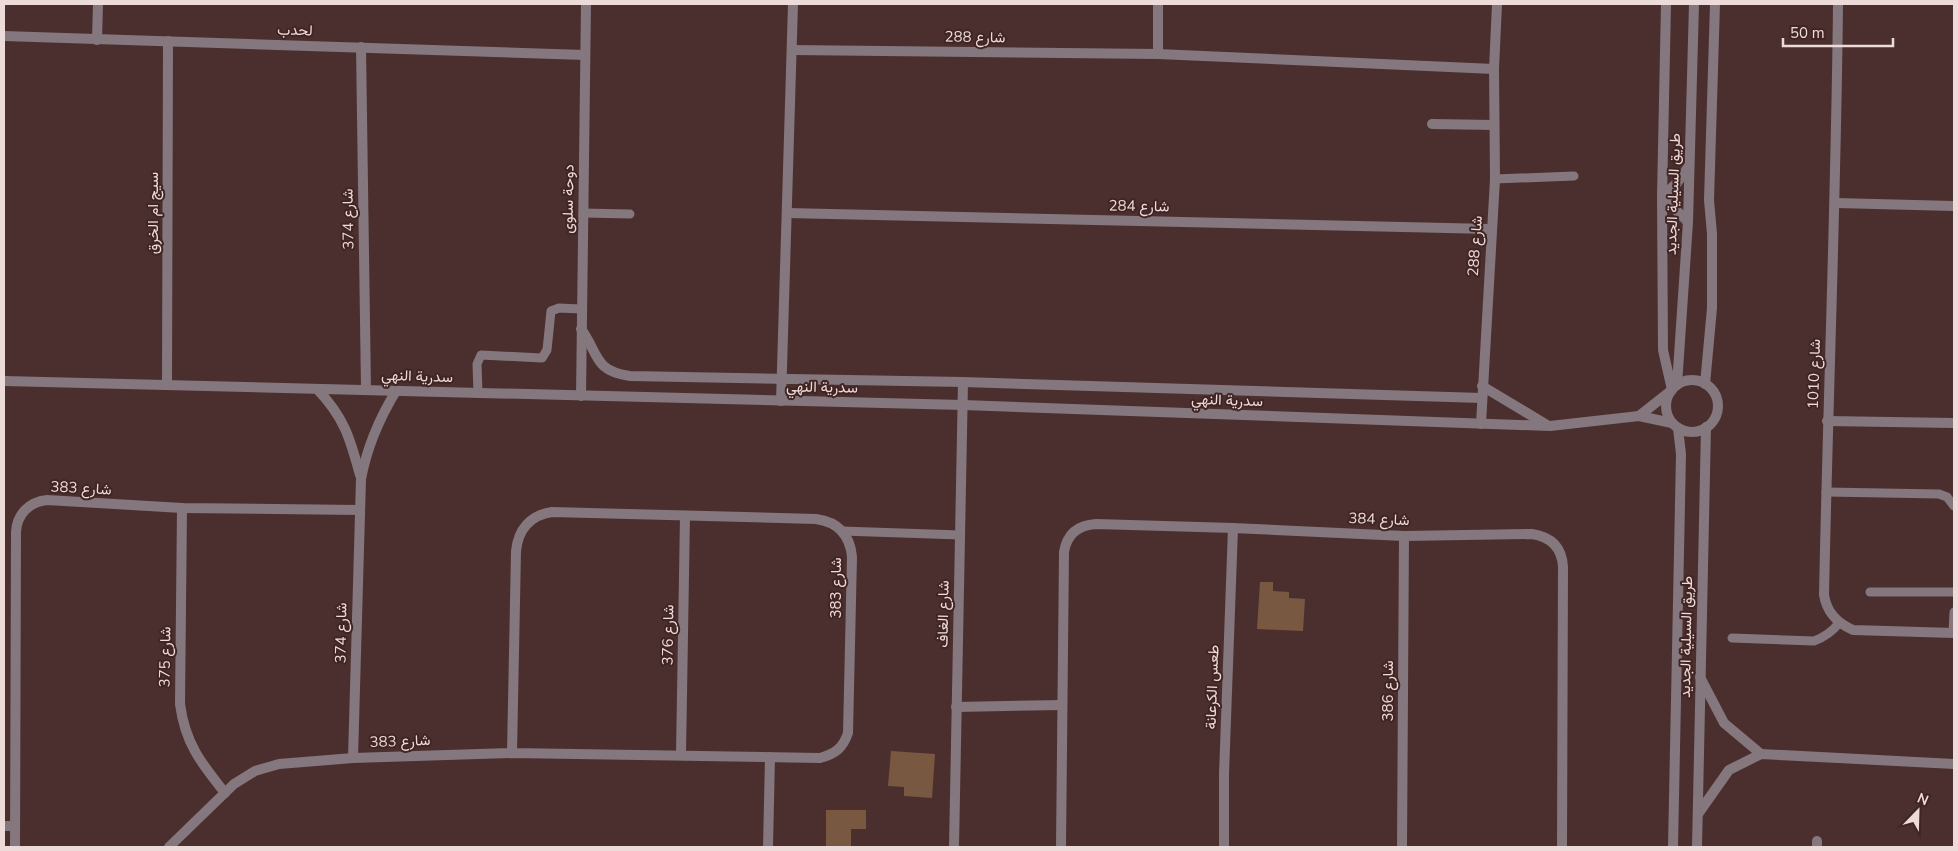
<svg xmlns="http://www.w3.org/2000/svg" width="1958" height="851" viewBox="0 0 1958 851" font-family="'Nunito Sans',Vazirmatn,sans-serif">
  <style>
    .building { fill: #795841 }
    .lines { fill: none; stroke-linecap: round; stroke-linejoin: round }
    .service { stroke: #84777d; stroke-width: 9 }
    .minor { stroke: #84777d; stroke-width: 10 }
    .tertiary { stroke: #84777d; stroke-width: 10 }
    .labels { text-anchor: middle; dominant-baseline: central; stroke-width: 4; stroke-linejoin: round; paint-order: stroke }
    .street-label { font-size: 15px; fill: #eddbd9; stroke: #402524 }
  </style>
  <rect width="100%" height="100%" fill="#4b2f2e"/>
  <g class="building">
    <path d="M1260,582H1273V591L1289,592V598L1305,599L1303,631L1257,629Z"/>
    <path d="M891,751L935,754L932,798L904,796V787L888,786Z"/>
    <path d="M826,810H866V829H851V847H826Z"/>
  </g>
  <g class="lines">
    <g class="service">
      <path d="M1495,179L1574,176"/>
      <path d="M583,213L630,214"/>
      <path d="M478,393L477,364L481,355L542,358L547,350L551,311L559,308L581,309"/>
      <path d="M1826,492L1939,494L1947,497L1954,506"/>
      <path d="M842,531L960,535"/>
      <path d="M1870,592H1954"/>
      <path d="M1953,633L1954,612"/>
      <path d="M1732,638L1814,641C1825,637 1832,632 1839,623"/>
    </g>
    <g class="minor">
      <path d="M1838,4C1836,201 1828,398 1824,595C1827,613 1837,623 1853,630L1954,633"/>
      <path d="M4,36L585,55"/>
      <path d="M97,40L98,4"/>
      <path d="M361,47L366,390"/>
      <path d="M792,50L1158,54L1494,69"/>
      <path d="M1158,54V4"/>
      <path d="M1432,124L1494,125"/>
      <path d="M1836,203L1954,206"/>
      <path d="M787,213L1491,229"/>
      <path d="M581,329C599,353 593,371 630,376L963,382L1482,398"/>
      <path d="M4,381L963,405L1550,426L1639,416L1672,423"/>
      <path d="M167,385L168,41"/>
      <path d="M1482,386L1547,425"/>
      <path d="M317,389C344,417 350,438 360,475"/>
      <path d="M581,396L586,4"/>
      <path d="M781,401L793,4"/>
      <path d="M1639,416L1672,390L1663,350L1662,196L1666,4"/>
      <path d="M1827,421L1954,423"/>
      <path d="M1481,424L1495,179L1494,69L1497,4"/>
      <path d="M182,508L180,704C185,743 201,763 225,793"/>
      <path d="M1700,677L1724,723L1761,754"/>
      <path d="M956,707L1062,705"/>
      <path d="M681,754L685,516"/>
      <path d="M353,758L361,479C367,447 379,419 396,391"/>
      <path d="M1698,814L1729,770L1761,754L1954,764"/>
      <path d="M4,826H15"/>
      <path d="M15,847L16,532C17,514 29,502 47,500L182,508L359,510"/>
      <path d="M169,847L234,784L255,771L279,764L353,758L512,753L820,758C835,754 843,748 848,733L852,557C850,535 838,522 816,519L552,512C530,515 518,530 516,551L512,753"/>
      <path d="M768,847L770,757"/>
      <path d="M954,847L963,382"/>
      <path d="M1061,847L1064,552C1067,534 1078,525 1096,524L1233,528L1404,536L1532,534C1552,537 1562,548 1563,567L1562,847"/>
      <path d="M1224,847V774L1233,528"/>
      <path d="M1402,847L1404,536"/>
      <path d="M1817,847V841"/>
    </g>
    <g class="tertiary">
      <path d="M1688,222L1662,196L1677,183L1688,167"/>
      <circle cx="1692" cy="406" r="26"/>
      <path d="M1705,384L1712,308V234L1709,200L1715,4"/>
      <path d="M1677,385L1688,222L1694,4"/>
      <path d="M1673,847L1681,454L1678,428"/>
      <path d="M1697,847L1706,427"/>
    </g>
  </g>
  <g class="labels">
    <g class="street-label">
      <text transform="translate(295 30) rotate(2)">لحدب</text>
      <text transform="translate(975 37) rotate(1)">شارع 288</text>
      <text transform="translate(1673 194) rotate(-88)">طريق السيلية الجديد</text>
      <text transform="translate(568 199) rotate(-89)">دوحة سلوى</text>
      <text transform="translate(1139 206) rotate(1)">شارع 284</text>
      <text transform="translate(153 213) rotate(-90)">سيج ام الخرق</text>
      <text transform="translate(348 219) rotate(-91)">شارع 374</text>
      <text transform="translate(1475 246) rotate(-86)">شارع 288</text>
      <text transform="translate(1814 374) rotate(-88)">شارع 1010</text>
      <text transform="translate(417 376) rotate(2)">سدرية النهي</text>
      <text transform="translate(822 387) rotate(1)">سدرية النهي</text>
      <text transform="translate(1227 400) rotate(2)">سدرية النهي</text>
      <text transform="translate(81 488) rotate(3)">شارع 383</text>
      <text transform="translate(1379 519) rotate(2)">شارع 384</text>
      <text transform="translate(836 588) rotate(-90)">شارع 383</text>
      <text transform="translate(943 614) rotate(-89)">شارع الغاف</text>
      <text transform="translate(341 633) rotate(-89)">شارع 374</text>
      <text transform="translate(668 635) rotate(-89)">شارع 376</text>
      <text transform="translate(1686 637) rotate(-89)">طريق السيلية الجديد</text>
      <text transform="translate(165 657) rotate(-89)">شارع 375</text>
      <text transform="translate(1212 687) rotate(-88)">طعس الكرعانة</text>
      <text transform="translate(1388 691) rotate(-90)">شارع 386</text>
      <text transform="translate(400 741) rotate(-2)">شارع 383</text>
    </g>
  </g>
  <rect width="1958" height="851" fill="none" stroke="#eddbd9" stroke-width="10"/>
  <g transform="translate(1918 811) rotate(23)" stroke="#402524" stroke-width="4" paint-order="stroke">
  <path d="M0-4L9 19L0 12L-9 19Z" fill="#eddbd9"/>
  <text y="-8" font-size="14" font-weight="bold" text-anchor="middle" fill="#eddbd9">N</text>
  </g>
  <path d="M1783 38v8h110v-8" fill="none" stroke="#eddbd9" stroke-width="2.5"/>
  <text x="1790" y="38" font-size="15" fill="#eddbd9" stroke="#402524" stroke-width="4" paint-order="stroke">50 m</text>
</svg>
